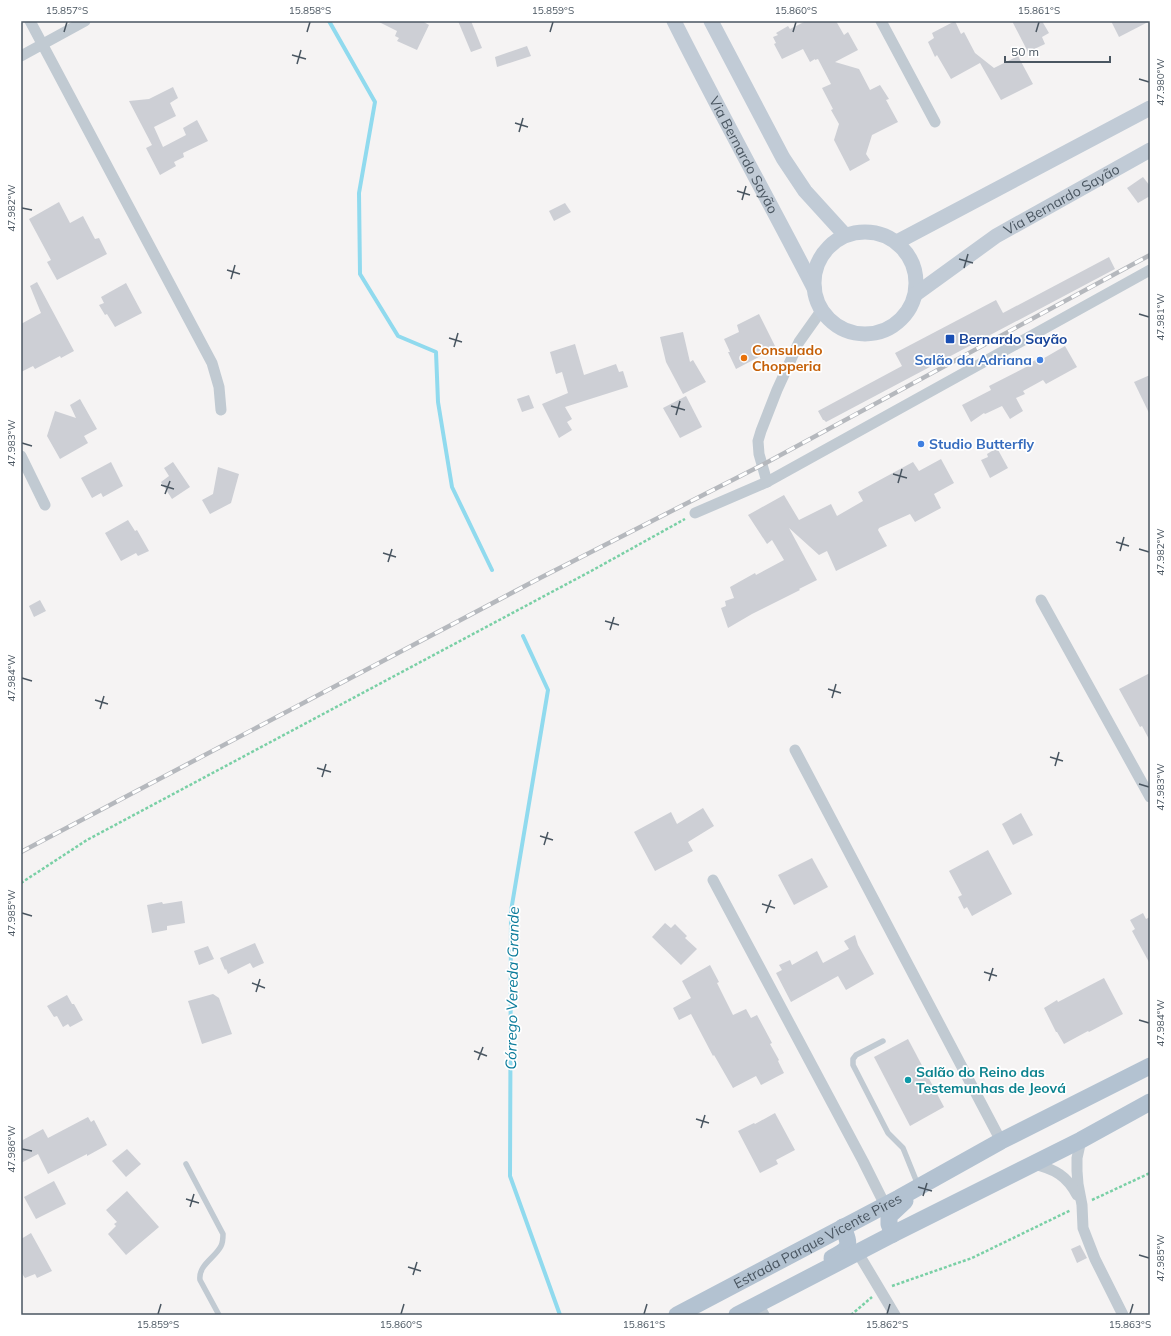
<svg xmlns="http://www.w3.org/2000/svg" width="1171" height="1336" viewBox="0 0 1171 1336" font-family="Mulish,sans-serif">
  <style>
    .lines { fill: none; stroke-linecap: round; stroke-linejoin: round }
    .stream { stroke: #90daee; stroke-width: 4 }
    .building { fill: #cdcfd5 }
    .path { stroke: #7ad0a6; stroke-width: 2.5; stroke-dasharray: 3 2; stroke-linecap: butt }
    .service { stroke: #c1cad2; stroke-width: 5.5 }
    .minor { stroke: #c1cad2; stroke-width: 11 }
    .secondary { stroke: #c1cbd6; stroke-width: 15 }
    .primary { stroke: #b3c2d1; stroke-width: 17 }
    .rail-casing { stroke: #b5b8bd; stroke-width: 4.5 }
    .rail { stroke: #fff; stroke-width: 3; stroke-dasharray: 9; stroke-linecap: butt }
    .ticks { fill: none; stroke: #4a5661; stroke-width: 1.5 }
    .transit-dot { fill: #1a4fb4; stroke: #fff; stroke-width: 1.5 }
    .food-dot { fill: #e8710a; stroke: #fff; stroke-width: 1.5 }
    .shop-dot { fill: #3f7fe0; stroke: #fff; stroke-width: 1.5 }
    .culture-dot { fill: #0f9aa8; stroke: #fff; stroke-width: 1.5 }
    .labels { text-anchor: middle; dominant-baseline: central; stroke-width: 3.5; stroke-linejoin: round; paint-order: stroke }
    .street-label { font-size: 14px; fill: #4a5661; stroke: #fff }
    .transit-label { font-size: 14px; font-weight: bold; fill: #164399; stroke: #fff; text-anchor: start }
    .food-label { font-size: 14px; font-weight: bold; fill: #c56008; stroke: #fff; text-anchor: start }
    .shop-label { font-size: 14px; font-weight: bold; fill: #366cbe; stroke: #fff; text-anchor: end }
    .culture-label { font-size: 14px; font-weight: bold; fill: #0d838f; stroke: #fff; text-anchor: start }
    .water-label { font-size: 15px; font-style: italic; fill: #0c7c9b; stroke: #fff }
    .neatline { fill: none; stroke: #4a5661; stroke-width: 1.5 }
    .ticks-label { font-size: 10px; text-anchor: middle; fill: #4a5661 }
  </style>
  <rect width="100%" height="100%" fill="#f5f3f3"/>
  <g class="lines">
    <g class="stream">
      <path d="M329,21L375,102L359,193L360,274L398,336L436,352L438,402L452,487L492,570"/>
      <path d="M523,636L548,690L511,911L510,1176L560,1315"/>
    </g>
  </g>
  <g class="building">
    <path d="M377,21H422L429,25L417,50L397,41L399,38L395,36L397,31Z"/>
    <path d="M458,21H471L482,48L471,52Z"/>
    <path d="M806,21H836L844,35L848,32L858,50L835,62L859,69L870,90L880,85L889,99L886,100L898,122L872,135L866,154L870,160L850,171L834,140L839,124L831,110L833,109L822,88L831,84L818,59L815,60V59L810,62L803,49L782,59L774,44L776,43L773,37L778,35L776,33L788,26L790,29Z"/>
    <path d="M955,21L961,34L964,32L975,53L994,68L1018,56L1033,84L1001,100L980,63L951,79L937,55L935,57L928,42L934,38L932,33Z"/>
    <path d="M1012,21H1042L1049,33L1042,37L1045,44L1028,52Z"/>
    <path d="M1111,21H1150L1119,37Z"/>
    <path d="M527,46L531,56L497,67L495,57Z"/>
    <path d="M173,87L178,98L170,103L176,116L154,127L163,147L186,135L183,128L197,120L208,141L183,153L184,157L174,162L176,166L160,175L146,148L152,145L129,101L149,99Z"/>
    <path d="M1143,177L1150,186V196L1138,203L1127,188Z"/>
    <path d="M59,202L70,223L83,216L95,239L99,238L107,254L57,280L47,262L51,260L29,219Z"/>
    <path d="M565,203L571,212L554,221L549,211Z"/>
    <path d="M1109,257L1115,269L826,422L824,420H823L818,411L902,366L895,353L996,300L1003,313Z"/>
    <path d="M37,282L74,351L61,358L60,356L35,369L33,366L21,372V324L41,313L30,286Z"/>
    <path d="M126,283L142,313L115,327L107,314L105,315L99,305L104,303L101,297Z"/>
    <path d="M759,314L776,348L736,369L728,352H730L724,339L739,332L737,325Z"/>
    <path d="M683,332L690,362L693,360L706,382L683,394L666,362L660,337Z"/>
    <path d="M575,344L584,375L616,364L619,372L623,371L628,387L565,407L572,419L567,422L572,430L559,438L542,404L568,393L562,372L556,374L550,352Z"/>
    <path d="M1065,346L1077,367L1046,384L1043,380L1023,391L1025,394L1016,398L1023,411L1010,419L1002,406L985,414L984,413L971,422L962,405L991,390L989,386L1028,366L1027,365L1037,359L1039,361Z"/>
    <path d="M1150,375V415L1134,382Z"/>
    <path d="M529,395L534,408L522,412L517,399Z"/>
    <path d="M686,396L702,427L680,438L663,408Z"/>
    <path d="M80,399L97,429L84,436L88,443L60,459L47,436L55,411L76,418L70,405Z"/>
    <path d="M997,448L1008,468L990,478L981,460L988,457L987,454Z"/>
    <path d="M941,459L954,483L934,494L941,508L915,522L910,514L879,528L878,530L887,546L836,571L827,551L819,555L789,528L817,580L799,589L800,590L752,614L728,628L721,608L726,606L725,601L734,598L730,587L755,573L756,575L784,560L772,540L767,544L748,515L784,495L799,520L831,504L837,516L863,501L858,492L878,481L913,462L919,471Z"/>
    <path d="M111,462L123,486L103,497L101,493L92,498L81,478Z"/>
    <path d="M173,462L190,487L172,499L161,482L169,476L164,468Z"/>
    <path d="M218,467L239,474L231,503L210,514L202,500L213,494Z"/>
    <path d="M128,520L135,531L137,530L149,551L138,556L136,553L121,561L105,533Z"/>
    <path d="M40,600L46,611L34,617L29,606Z"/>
    <path d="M1150,673V741L1142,726L1140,727L1119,689Z"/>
    <path d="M703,808L714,826L688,842L693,851L655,871L634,832L671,812L677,824Z"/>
    <path d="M1021,813L1033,835L1013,845L1002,824Z"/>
    <path d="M988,850L1012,894L972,916L967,907L964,909L958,897L962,895L949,871Z"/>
    <path d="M812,858L828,887L794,905L778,875Z"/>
    <path d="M182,901L185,923L167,926V930L152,933L147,905L162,902L163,904Z"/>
    <path d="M1143,913L1146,919L1150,917V964L1132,931L1135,929L1130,920Z"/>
    <path d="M665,923L671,928L675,924L687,936L685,938L697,949L681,965L652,937Z"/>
    <path d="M855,935L858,945L874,974L846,990L838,976L791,1002L776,973L782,970L779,965L790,960L792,965L817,951L823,963L849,949L844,941Z"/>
    <path d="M255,943L264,963L253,968L250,963L228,974L226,969L225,970L220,958Z"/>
    <path d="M208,946L214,959L199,965L194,951Z"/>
    <path d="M710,965L719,982L717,983L733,1015L746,1009L751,1018L757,1015L772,1043L770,1044L779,1060L778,1061L784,1073L761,1085L756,1076L733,1088L714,1055L713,1056L691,1014L679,1020L673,1008L691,998L682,981Z"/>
    <path d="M1104,978L1123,1014L1089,1032L1088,1031L1064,1044L1057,1032H1056L1044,1008L1057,1000L1058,1002Z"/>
    <path d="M213,994L219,998L232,1034L202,1044L188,1001Z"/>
    <path d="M67,995L72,1004H74L83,1020L70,1027L68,1024L63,1027L57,1016L54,1017L47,1006Z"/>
    <path d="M908,1039L944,1107L910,1126L874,1057Z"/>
    <path d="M775,1113L795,1150L776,1160L778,1164L760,1173L738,1131L754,1123L755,1124Z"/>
    <path d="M88,1117L91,1122L94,1120L107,1145L87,1156V1154L48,1174L38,1154L21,1163V1141L43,1129L48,1138Z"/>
    <path d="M127,1149L141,1164L126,1177L112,1161Z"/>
    <path d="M54,1181L66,1204L36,1219L24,1197Z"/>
    <path d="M127,1191L159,1227L126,1255L108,1234L116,1226L114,1224L117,1222L106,1210Z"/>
    <path d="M31,1233L52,1271L37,1278L35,1274L25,1278L21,1272V1239Z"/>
    <path d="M1080,1245L1087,1258L1077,1263L1071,1249Z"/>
  </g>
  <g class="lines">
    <g class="path">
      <path d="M21,883L87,840L593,570L685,519"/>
      <path d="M1092,1200L1150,1173"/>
      <path d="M892,1286L972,1258L1071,1210"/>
      <path d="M851,1315L872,1297"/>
    </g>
    <g class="service">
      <path d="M883,1041L856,1055L853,1059V1065L888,1133L903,1148L918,1185"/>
      <path d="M186,1164L223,1234C223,1238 223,1242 221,1246C215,1258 198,1265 200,1280L219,1315"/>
    </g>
    <g class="minor">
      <path d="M30,21L212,363L219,387L221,410"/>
      <path d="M881,21L935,122"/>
      <path d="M21,56L85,21"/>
      <path d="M21,456L45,505"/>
      <path d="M767,482L759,454L758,441L761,431L777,390L799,342L821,311"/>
      <path d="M695,513L767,482L1150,270"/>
      <path d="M1041,600L1150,797"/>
      <path d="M795,750L1001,1141"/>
      <path d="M713,880L863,1161L885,1205"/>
      <path d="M1081,1140L1077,1158V1171L1078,1184L1082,1205L1083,1228L1095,1259L1123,1315"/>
      <path d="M1033,1164C1055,1169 1067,1176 1077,1195"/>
      <path d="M858,1253L895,1315"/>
      <path d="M758,1304L764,1315"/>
    </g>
    <g class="secondary">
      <path id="s1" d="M674,21C719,111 768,199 814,288"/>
      <path d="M711,21L783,158L805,191L845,235"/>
      <circle cx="865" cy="283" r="51"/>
      <path d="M897,242L1150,108"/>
      <path id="s2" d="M916,294L996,236L1150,150"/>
    </g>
    <g class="primary">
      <path d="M893,1234L889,1224V1216L905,1201"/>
      <path d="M832,1258C850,1248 851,1247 843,1227"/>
      <path id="s3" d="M677,1315L899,1198L1001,1141L1150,1066"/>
      <path d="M737,1315L893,1234L1081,1140L1150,1102"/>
    </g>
    <g class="rail-casing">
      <path id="rail" d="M21,852L540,578L762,465L1150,255"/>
    </g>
    <use href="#rail" class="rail"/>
  </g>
  <path class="ticks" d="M64,32L67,22M307,32L310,22M550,32L553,22M793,32L796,22M1036,32L1039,22M292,55L306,59M297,64L301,50M1139,79L1149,82M515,123L528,127M519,132L523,118M737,191L750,195M742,200L746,186M22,208L32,210M959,259L973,263M964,268L968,254M227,270L240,274M231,279L235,265M1139,314L1149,317M449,338L462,342M454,347L458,333M671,406L685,410M676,415L680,401M22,443L32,446M893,474L907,478M898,483L902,469M161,485L174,489M165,494L170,481M1116,542L1129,546M1139,549L1149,552M1120,551L1124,537M383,553L396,557M388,562L392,549M605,621L619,625M610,630L614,617M22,678L32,681M828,689L841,693M832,698L836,684M95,700L108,704M100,709L104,696M1050,757L1063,761M1055,766L1059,752M317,768L331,772M322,777L326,764M1139,784L1149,787M540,836L553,840M544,845L548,832M762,904L775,908M22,913L32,916M766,913L771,900M984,972L997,976M989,981L993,968M252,983L265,988M256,992L260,979M1139,1020L1149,1023M474,1051L487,1056M478,1060L483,1047M696,1119L709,1123M701,1128L705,1115M22,1149L32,1151M918,1187L932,1191M923,1196L927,1183M186,1199L199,1203M190,1207L194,1194M1139,1255L1149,1258M408,1267L421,1271M413,1275L417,1262M158,1314L161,1304M401,1314L404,1304M644,1314L647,1304M887,1314L890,1304M1130,1314L1133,1304"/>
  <rect class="transit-dot" x="945" y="334" width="10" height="10" rx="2"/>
  <circle class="food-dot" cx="744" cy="358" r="4"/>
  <g class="shop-dot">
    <circle cx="1040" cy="360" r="4"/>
    <circle cx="921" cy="444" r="4"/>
  </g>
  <circle class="culture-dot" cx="908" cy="1080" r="4"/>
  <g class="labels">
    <g class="street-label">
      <text stroke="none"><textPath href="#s1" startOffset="151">Via Bernardo Sayão</textPath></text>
      <text stroke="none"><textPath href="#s2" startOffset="174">Via Bernardo Sayão</textPath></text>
      <text stroke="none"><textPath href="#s3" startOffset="159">Estrada Parque Vicente Pires</textPath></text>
    </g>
    <g class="transit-label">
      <text x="959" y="339">Bernardo Sayão</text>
    </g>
    <g class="food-label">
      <text x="752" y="350">Consulado<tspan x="752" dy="16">Chopperia</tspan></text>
    </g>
    <g class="shop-label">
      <text x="1032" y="360">Salão da Adriana</text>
      <text x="929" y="444" text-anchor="start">Studio Butterfly</text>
    </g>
    <g class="culture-label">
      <text x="916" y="1072">Salão do Reino das<tspan x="916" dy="16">Testemunhas de Jeová</tspan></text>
    </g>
    <g class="water-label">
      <text transform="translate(512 988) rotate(-89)">Córrego Vereda Grande</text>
    </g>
  </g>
  <rect width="1171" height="1336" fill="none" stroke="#ffffff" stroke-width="44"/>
  <path d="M1005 56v6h105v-6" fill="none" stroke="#4a5661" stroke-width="2"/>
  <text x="1011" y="56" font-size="12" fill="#4a5661" stroke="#ffffff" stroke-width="3" paint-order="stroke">50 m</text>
  <rect x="22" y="22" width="1127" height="1292" class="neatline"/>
  <g class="ticks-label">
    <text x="67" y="14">15.857°S</text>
    <text x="310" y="14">15.858°S</text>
    <text x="553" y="14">15.859°S</text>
    <text x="796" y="14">15.860°S</text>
    <text x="1039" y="14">15.861°S</text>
    <text transform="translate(1160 82) rotate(-90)" y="4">47.980°W</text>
    <text transform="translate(11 208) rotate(-90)" y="4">47.982°W</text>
    <text transform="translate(1160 317) rotate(-90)" y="4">47.981°W</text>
    <text transform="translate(11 443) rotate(-90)" y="4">47.983°W</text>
    <text transform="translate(1160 552) rotate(-90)" y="4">47.982°W</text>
    <text transform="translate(11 678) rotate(-90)" y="4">47.984°W</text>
    <text transform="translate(1160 787) rotate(-90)" y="4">47.983°W</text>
    <text transform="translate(11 913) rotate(-90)" y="4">47.985°W</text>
    <text transform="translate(1160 1023) rotate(-90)" y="4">47.984°W</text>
    <text transform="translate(11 1149) rotate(-90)" y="4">47.986°W</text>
    <text transform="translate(1160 1258) rotate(-90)" y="4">47.985°W</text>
    <text x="158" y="1328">15.859°S</text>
    <text x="401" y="1328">15.860°S</text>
    <text x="644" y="1328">15.861°S</text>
    <text x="887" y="1328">15.862°S</text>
    <text x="1130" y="1328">15.863°S</text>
  </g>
</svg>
